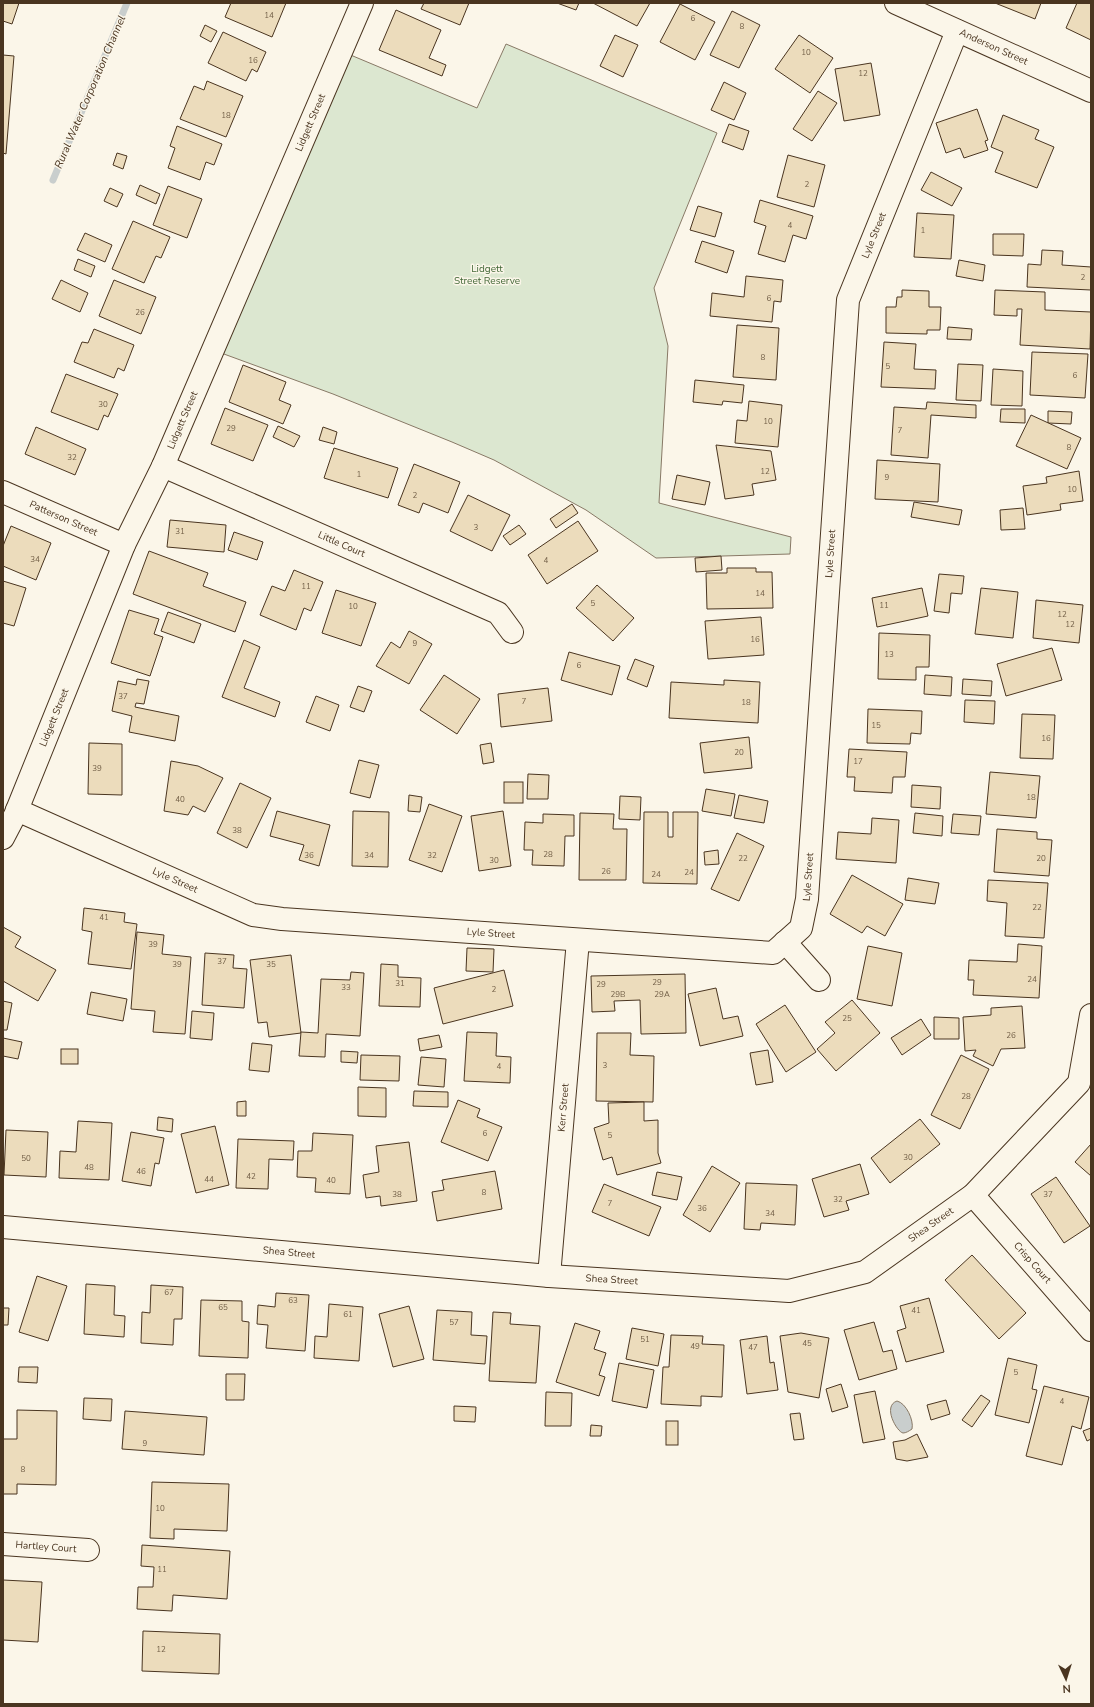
<svg xmlns="http://www.w3.org/2000/svg" width="1094" height="1707" viewBox="0 0 1094 1707" font-family="'Nunito Sans',sans-serif">
  <style>
    .green { fill: #dce7d0; stroke: #887966 }
    .water { fill: #c9cecd; stroke: #887966 }
    .lines { fill: none; stroke-linecap: round; stroke-linejoin: round }
    .stream { stroke: #c9cecd; stroke-width: 7 }
    .building { fill: #ecdcbc; stroke: #4a3520 }
    .minor-casing { stroke: #4a3520; stroke-width: 24 }
    .minor { stroke: #fbf6e9; stroke-width: 22 }
    .labels { text-anchor: middle; dominant-baseline: central; stroke-width: 3; stroke-linejoin: round; paint-order: stroke }
    .number-label { font-size: 8px; fill: #725f47 }
    .street-label { font-size: 10px; fill: #4a3520; stroke: #fbf6e9 }
    .park-label { font-size: 10px; fill: #436837; stroke: #fbf6e9 }
    .water-label { font-size: 11px; font-style: italic; fill: #4a3520; stroke: #fbf6e9 }
  </style>
  <rect width="100%" height="100%" fill="#fbf6e9"/>
  <path class="green" d="M506,44L717,133L654,288L668,346L659,503L791,537L790,554L656,558L586,510L494,460L452,442L333,394L213,350L341,51L477,108Z"/>
  <path class="water" d="M897,1401C906,1403 914,1420 912,1429C909,1431 906,1433 903,1433C897,1432 882,1406 897,1401Z"/>
  <g class="lines">
    <path class="stream" d="M53,180L127,3"/>
  </g>
  <g class="building">
    <path d="M3,3H19L12,24L3,21Z"/>
    <path d="M231,3H286L272,37L225,17Z"/>
    <path d="M424,3H469L460,25L421,9Z"/>
    <path d="M557,3H579L576,10Z"/>
    <path d="M593,3H650L637,26Z"/>
    <path d="M995,3H1041L1035,19Z"/>
    <path d="M1077,3H1091V40L1066,28Z"/>
    <path d="M680,4L715,22L695,60L660,42Z"/>
    <path d="M396,10L441,30L429,58L446,65L442,76L379,50Z"/>
    <path d="M732,11L760,25L739,68L710,55Z"/>
    <path d="M205,25L217,31L211,42L200,36Z"/>
    <path d="M223,32L266,52L257,72L252,69L246,81L208,63Z"/>
    <path d="M615,35L638,45L623,77L600,66Z"/>
    <path d="M799,35L833,58L810,93L775,69Z"/>
    <path d="M3,55L14,56L6,154L3,153Z"/>
    <path d="M871,63L880,115L844,121L835,69Z"/>
    <path d="M207,81L243,96L226,137L180,119L194,86L204,90Z"/>
    <path d="M724,82L746,93L734,120L711,110Z"/>
    <path d="M818,91L837,103L812,141L793,129Z"/>
    <path d="M977,109L988,140L985,141L988,150L964,158L960,148L946,153L936,123Z"/>
    <path d="M1003,115L1039,130L1035,139L1054,147L1037,188L995,172L1003,152L991,147Z"/>
    <path d="M729,124L749,131L743,150L722,142Z"/>
    <path d="M177,126L222,144L214,165L206,162L200,180L168,168L175,148L170,146Z"/>
    <path d="M117,153L127,156L123,169L113,165Z"/>
    <path d="M788,155L825,165L814,207L777,197Z"/>
    <path d="M931,172L962,188L952,206L921,190Z"/>
    <path d="M140,185L160,194L156,204L136,195Z"/>
    <path d="M168,186L202,199L187,238L153,225Z"/>
    <path d="M110,188L123,194L117,207L104,201Z"/>
    <path d="M760,200L813,216L806,239L793,235L785,262L758,254L766,226L754,222Z"/>
    <path d="M698,206L722,213L715,237L690,230Z"/>
    <path d="M917,213L954,215L951,259L914,257Z"/>
    <path d="M133,221L170,237L161,258L156,256L144,283L112,269Z"/>
    <path d="M85,233L112,245L105,262L77,250Z"/>
    <path d="M993,234H1024L1023,256L993,255Z"/>
    <path d="M702,241L734,251L727,273L695,262Z"/>
    <path d="M1042,250L1063,251L1062,265L1091,267V290L1027,287L1028,264L1041,265Z"/>
    <path d="M78,259L95,266L91,277L74,270Z"/>
    <path d="M959,260L985,265L983,281L956,276Z"/>
    <path d="M746,276L783,280L781,302L774,301L772,322L710,316L712,293L744,297Z"/>
    <path d="M61,280L88,293L80,312L52,299Z"/>
    <path d="M114,280L156,297L141,334L99,316Z"/>
    <path d="M902,290L929,291V307H941L940,330H927V334L886,333V307H896L897,297H902Z"/>
    <path d="M995,290L1045,292V310L1091,312L1090,349L1020,345L1022,309H1017V316L994,315Z"/>
    <path d="M737,325L779,328L776,380L733,377Z"/>
    <path d="M948,327L972,329L971,340L947,339Z"/>
    <path d="M94,329L134,345L124,371L118,368L114,378L74,362L82,342L88,343Z"/>
    <path d="M884,342L916,344L914,369L936,370L935,389L881,387Z"/>
    <path d="M1032,352L1088,354L1085,398L1030,395Z"/>
    <path d="M958,364L983,365L981,401L956,400Z"/>
    <path d="M243,365L286,382L279,400L291,405L283,424L229,402Z"/>
    <path d="M993,369L1023,371L1022,406L991,405Z"/>
    <path d="M66,374L118,394L108,417L104,415L98,430L51,412Z"/>
    <path d="M695,380L744,385L742,403L723,401L722,405L693,402Z"/>
    <path d="M749,401L782,405L778,447L735,443L737,420L747,421Z"/>
    <path d="M927,402L976,405V418L931,415L928,458L891,455L894,407L926,409Z"/>
    <path d="M225,408L268,425L253,461L211,444Z"/>
    <path d="M1001,409H1025V423L1000,422Z"/>
    <path d="M1048,411L1072,412L1071,424L1048,423Z"/>
    <path d="M1031,415L1081,438L1067,469L1016,446Z"/>
    <path d="M278,426L300,436L294,447L273,437Z"/>
    <path d="M36,427L86,449L75,475L25,454Z"/>
    <path d="M323,427L337,432L334,444L319,440Z"/>
    <path d="M716,445L771,451L776,480L752,484L754,495L725,499Z"/>
    <path d="M334,448L398,468L388,498L324,478Z"/>
    <path d="M877,460L940,464L938,502L875,499Z"/>
    <path d="M414,464L460,482L448,513L423,503L419,513L398,505Z"/>
    <path d="M1079,471L1083,501L1060,504L1061,510L1027,515L1023,486L1047,483L1046,477Z"/>
    <path d="M677,475L710,482L705,505L672,499Z"/>
    <path d="M468,495L510,515L492,551L450,531Z"/>
    <path d="M914,502L962,510L959,525L911,517Z"/>
    <path d="M572,504L578,513L556,528L550,519Z"/>
    <path d="M1023,508L1025,529L1001,530L1000,510Z"/>
    <path d="M170,520L226,525L224,552L167,547Z"/>
    <path d="M578,521L598,551L547,584L528,555Z"/>
    <path d="M519,525L526,534L510,545L503,536Z"/>
    <path d="M11,526L51,543L36,580L3,566V546Z"/>
    <path d="M234,532L263,542L257,560L228,550Z"/>
    <path d="M149,551L208,573L203,586L246,602L235,632L133,594Z"/>
    <path d="M721,556L722,570L696,572L695,558Z"/>
    <path d="M727,568H756V572H772L773,608L707,609L706,573H727Z"/>
    <path d="M294,570L323,582L311,611L304,608L296,630L260,615L272,586L285,591Z"/>
    <path d="M939,574L964,576L962,594L951,593L949,613L934,611Z"/>
    <path d="M3,581L26,588L14,626L3,623Z"/>
    <path d="M597,585L634,618L613,641L576,608Z"/>
    <path d="M922,588L928,616L877,627L872,598Z"/>
    <path d="M981,588L1018,592L1013,638L975,634Z"/>
    <path d="M336,590L376,603L361,646L322,633Z"/>
    <path d="M1036,600L1083,605L1079,643L1033,638Z"/>
    <path d="M129,610L159,619L154,634L163,637L150,676L111,663Z"/>
    <path d="M168,612L201,624L194,643L161,631Z"/>
    <path d="M761,617L764,655L708,659L705,621Z"/>
    <path d="M409,631L432,644L409,684L376,666L391,642L400,648Z"/>
    <path d="M879,633L930,635L929,667H916V680L878,679Z"/>
    <path d="M244,640L260,647L244,688L280,702L275,717L222,697Z"/>
    <path d="M1052,648L1062,680L1006,696L997,664Z"/>
    <path d="M569,652L620,666L612,695L561,680Z"/>
    <path d="M635,659L654,666L647,687L627,679Z"/>
    <path d="M444,675L480,699L457,734L420,710Z"/>
    <path d="M925,675L952,677L951,696L924,694Z"/>
    <path d="M137,679L149,681L144,704L136,703L135,707L179,716L175,741L129,732L132,716L112,711L118,681L136,685Z"/>
    <path d="M963,679L992,681L991,696L962,694Z"/>
    <path d="M724,680L760,682L758,723L669,718L671,682L724,685Z"/>
    <path d="M358,686L372,691L364,712L350,707Z"/>
    <path d="M548,688L552,721L501,727L498,694Z"/>
    <path d="M316,696L339,705L330,731L306,722Z"/>
    <path d="M965,700L995,701L994,724L964,722Z"/>
    <path d="M868,709L922,711L921,734L911,733L910,744L867,743Z"/>
    <path d="M1022,714L1055,715L1053,759L1020,758Z"/>
    <path d="M749,737L752,768L704,773L700,743Z"/>
    <path d="M89,743L122,744V795L88,794Z"/>
    <path d="M491,743L494,762L483,764L480,745Z"/>
    <path d="M849,749L907,752L905,777H893L892,793L854,791L855,777H847Z"/>
    <path d="M359,760L379,765L370,798L350,793Z"/>
    <path d="M171,761L198,766L223,778L205,812L193,806L188,815L164,811Z"/>
    <path d="M990,772L1040,776L1036,818L986,814Z"/>
    <path d="M528,774L549,775L548,799H527Z"/>
    <rect x="504" y="782" width="19" height="21"/>
    <path d="M240,783L271,798L247,848L217,833Z"/>
    <path d="M912,785L941,787L940,809L911,807Z"/>
    <path d="M706,789L735,794L731,816L702,811Z"/>
    <path d="M409,795L422,797L420,812L408,811Z"/>
    <path d="M739,795L768,801L764,823L734,818Z"/>
    <path d="M620,796L641,797L640,820L619,819Z"/>
    <path d="M429,804L462,816L442,872L409,860Z"/>
    <path d="M277,811L330,825L319,866L299,860L304,845L270,836Z"/>
    <path d="M353,811L389,812L388,867L352,866Z"/>
    <path d="M503,811L511,866L479,871L471,816Z"/>
    <path d="M644,812H668V837H673V812H698L697,884L643,883Z"/>
    <path d="M580,813L614,814L613,829H627L626,880H579Z"/>
    <path d="M915,813L943,816L942,836L913,833Z"/>
    <path d="M543,814L574,815V836H565L564,866L532,865L533,850H524L525,822L543,823Z"/>
    <path d="M953,814L981,816L979,835L951,833Z"/>
    <path d="M872,818L899,820L896,863L836,859L838,832L871,834Z"/>
    <path d="M997,829L1037,832V839L1052,840L1049,876L994,872Z"/>
    <path d="M737,833L764,846L739,901L711,889Z"/>
    <path d="M718,850L719,864L705,865L704,852Z"/>
    <path d="M852,875L903,904L885,936L867,926L862,933L830,914Z"/>
    <path d="M908,878L939,883L935,904L905,900Z"/>
    <path d="M988,880L1048,883L1044,938L1005,936L1007,903L987,901Z"/>
    <path d="M84,908L125,913L124,922L137,924L131,969L88,964L92,932L82,930Z"/>
    <path d="M3,927L21,937L15,947L56,970L38,1001L3,981Z"/>
    <path d="M137,932L164,935L162,954L191,957L185,1034L153,1032L155,1011L131,1009Z"/>
    <path d="M1018,944L1042,946L1039,998L973,995L974,980H968L969,960L1017,962Z"/>
    <path d="M868,946L902,953L892,1006L857,999Z"/>
    <path d="M467,948L494,949L493,972L466,971Z"/>
    <path d="M205,953L234,955L233,968L247,969L244,1008L202,1005Z"/>
    <path d="M291,955L301,1033L269,1037L267,1022L258,1023L250,960Z"/>
    <path d="M381,964L398,965V977L421,978L420,1007L379,1006Z"/>
    <path d="M504,970L513,1006L443,1024L434,988Z"/>
    <path d="M351,972L364,973L360,1036L326,1034L325,1057L299,1056L301,1032L318,1033L321,979L350,980Z"/>
    <path d="M685,974L686,1033L641,1034L640,1000L614,1001L615,1011L592,1012L591,976Z"/>
    <path d="M716,988L723,1019L738,1016L743,1036L700,1046L688,994Z"/>
    <path d="M91,992L127,999L123,1021L87,1014Z"/>
    <path d="M852,1000L880,1033L836,1071L817,1049L835,1033L825,1022Z"/>
    <path d="M3,1001L12,1003L7,1030H3Z"/>
    <path d="M785,1005L816,1052L786,1072L756,1024Z"/>
    <path d="M1022,1006L1025,1048L1001,1049L993,1066L973,1056L976,1050L965,1051L963,1017L991,1015V1008Z"/>
    <path d="M192,1011L214,1013L212,1040L190,1038Z"/>
    <path d="M934,1017L959,1018V1039H934Z"/>
    <path d="M921,1019L931,1035L902,1055L891,1038Z"/>
    <path d="M467,1032L497,1033L496,1056L511,1057L510,1083L464,1081Z"/>
    <path d="M597,1033H631L630,1055L654,1056L653,1102L596,1101Z"/>
    <path d="M439,1035L442,1047L420,1051L418,1039Z"/>
    <path d="M3,1038L22,1042L18,1059L3,1056Z"/>
    <path d="M252,1043L272,1045L269,1072L249,1070Z"/>
    <rect x="61" y="1049" width="17" height="15"/>
    <path d="M768,1050L773,1082L756,1085L750,1053Z"/>
    <path d="M341,1051L358,1052L357,1063L341,1062Z"/>
    <path d="M361,1055L400,1056L399,1081L360,1080Z"/>
    <path d="M961,1055L989,1069L960,1129L931,1115Z"/>
    <path d="M421,1057L446,1059L444,1087L418,1085Z"/>
    <path d="M358,1087L386,1088V1117L358,1116Z"/>
    <path d="M414,1091L448,1092V1107L413,1106Z"/>
    <path d="M458,1100L480,1109L477,1117L502,1127L488,1161L441,1142Z"/>
    <path d="M246,1101V1116H237V1102Z"/>
    <path d="M644,1102V1121L658,1120V1153L661,1163L617,1175L612,1157L603,1160L594,1128L609,1123L608,1103Z"/>
    <path d="M158,1117L173,1119L172,1132L157,1130Z"/>
    <path d="M920,1119L940,1144L890,1183L871,1158Z"/>
    <path d="M78,1121L112,1123L109,1180L59,1178L60,1151L76,1152Z"/>
    <path d="M215,1126L229,1185L196,1193L181,1134Z"/>
    <path d="M6,1130L48,1132L46,1177L4,1175Z"/>
    <path d="M131,1132L164,1138L159,1164L155,1163L151,1186L122,1181Z"/>
    <path d="M313,1133L353,1135L350,1194L315,1192L316,1178L297,1177L298,1151H312Z"/>
    <path d="M238,1139L294,1141L293,1160L269,1159L268,1189L236,1188Z"/>
    <path d="M409,1142L417,1201L381,1206L380,1196L366,1198L363,1175L379,1172L376,1146Z"/>
    <path d="M1091,1144V1176L1075,1162Z"/>
    <path d="M860,1164L869,1194L846,1201L849,1210L824,1217L812,1179Z"/>
    <path d="M712,1166L740,1183L710,1232L683,1215Z"/>
    <path d="M495,1171L502,1209L437,1221L432,1192L444,1190L442,1180Z"/>
    <path d="M657,1172L682,1177L677,1200L652,1195Z"/>
    <path d="M1056,1177L1090,1226L1064,1243L1031,1194Z"/>
    <path d="M746,1183L797,1185L795,1225L761,1223L760,1230L744,1229Z"/>
    <path d="M604,1184L661,1207L649,1236L592,1212Z"/>
    <path d="M972,1255L1026,1313L999,1339L945,1280Z"/>
    <path d="M37,1276L67,1286L48,1341L19,1332Z"/>
    <path d="M86,1284L115,1286L114,1315L125,1316L124,1337L84,1334Z"/>
    <path d="M151,1285L183,1287L182,1319H174L173,1345L141,1343L142,1312L150,1313Z"/>
    <path d="M276,1293L309,1295L305,1351L266,1348L268,1325L257,1324L258,1305L275,1307Z"/>
    <path d="M929,1298L944,1352L906,1362L897,1331L906,1328L900,1306Z"/>
    <path d="M201,1300L242,1301V1321L249,1322L248,1358L199,1356Z"/>
    <path d="M329,1304L363,1307L359,1361L314,1358L315,1336L327,1337Z"/>
    <path d="M409,1306L424,1359L393,1367L379,1314Z"/>
    <path d="M3,1308H9L8,1325H3Z"/>
    <path d="M437,1310L472,1312L471,1335L487,1336L485,1364L433,1360Z"/>
    <path d="M493,1312L511,1313L510,1324L540,1326L536,1383L489,1381Z"/>
    <path d="M874,1322L883,1352L892,1350L897,1369L859,1380L844,1330Z"/>
    <path d="M575,1323L600,1331L594,1349L606,1353L599,1375L605,1377L599,1396L556,1382Z"/>
    <path d="M632,1328L664,1334L658,1366L626,1359Z"/>
    <path d="M801,1333L829,1338L819,1398L788,1392L780,1336Z"/>
    <path d="M671,1335L703,1336L702,1344L724,1345L722,1397L701,1396V1406L661,1404L663,1367H669Z"/>
    <path d="M767,1336L770,1363L774,1362L778,1390L747,1394L740,1340Z"/>
    <path d="M1008,1358L1037,1365L1032,1389L1037,1390L1029,1423L995,1415Z"/>
    <path d="M619,1363L654,1370L647,1408L612,1401Z"/>
    <path d="M19,1367H38L37,1383L18,1382Z"/>
    <path d="M226,1374H245L244,1400H226Z"/>
    <path d="M841,1384L848,1407L832,1412L826,1389Z"/>
    <path d="M1044,1386L1089,1397L1081,1429L1072,1426L1062,1465L1026,1456Z"/>
    <path d="M875,1391L885,1439L863,1443L854,1395Z"/>
    <path d="M546,1392L572,1393L571,1426H545Z"/>
    <path d="M981,1395L990,1401L972,1427L962,1420Z"/>
    <path d="M84,1398L112,1399L111,1421L83,1419Z"/>
    <path d="M946,1400L950,1414L931,1420L927,1405Z"/>
    <path d="M454,1406L476,1407L475,1422L454,1421Z"/>
    <path d="M17,1410L57,1411L56,1485L17,1484V1494H3V1439H17Z"/>
    <path d="M125,1411L207,1417L204,1455L122,1449Z"/>
    <path d="M800,1413L804,1439L794,1440L790,1414Z"/>
    <rect x="666" y="1421" width="12" height="24"/>
    <path d="M591,1425L602,1426L601,1436H590Z"/>
    <path d="M1091,1428V1439L1087,1441L1083,1431Z"/>
    <path d="M917,1434L928,1457L907,1461L896,1459L893,1442L905,1440Z"/>
    <path d="M152,1482L229,1484L227,1531L174,1529V1539L150,1538Z"/>
    <path d="M142,1545L230,1551L227,1599L173,1595L172,1611L137,1609L138,1587H153L154,1567L141,1566Z"/>
    <path d="M3,1580L42,1582L38,1642L3,1640Z"/>
    <path d="M143,1631L220,1634L219,1674L142,1671Z"/>
  </g>
  <g class="lines">
    <g class="minor-casing">
      <g id="minor">
        <path id="s1" d="M896,3L1091,91"/>
        <path id="s2" d="M163,466L498,613L512,632"/>
        <path id="s3" d="M3,492L124,545"/>
        <path id="s4" d="M17,810L253,915L282,919L773,953L801,928L807,899L848,300L957,31"/>
        <path id="s5" d="M3,838L15,815L124,545L163,466L362,3"/>
        <path d="M785,942L819,980"/>
        <path id="s6" d="M973,1195L1091,1330"/>
        <path id="s7" d="M3,1227L549,1276L789,1291L865,1272L973,1195L1079,1083L1091,1015"/>
        <path id="s8" d="M549,1276L578,940"/>
        <path id="s9" d="M3,1544L88,1550"/>
      </g>
    </g>
    <use href="#minor" class="minor"/>
  </g>
  <g class="labels">
    <g class="number-label">
      <text x="269" y="15">14</text>
      <text x="693" y="18">6</text>
      <text x="742" y="26">8</text>
      <text x="806" y="52">10</text>
      <text x="253" y="60">16</text>
      <text x="863" y="73">12</text>
      <text x="226" y="115">18</text>
      <text x="807" y="184">2</text>
      <text x="790" y="225">4</text>
      <text x="923" y="230">1</text>
      <text x="1083" y="277">2</text>
      <text x="769" y="298">6</text>
      <text x="140" y="312">26</text>
      <text x="763" y="357">8</text>
      <text x="888" y="366">5</text>
      <text x="1075" y="375">6</text>
      <text x="103" y="404">30</text>
      <text x="768" y="421">10</text>
      <text x="231" y="428">29</text>
      <text x="900" y="430">7</text>
      <text x="1069" y="447">8</text>
      <text x="72" y="457">32</text>
      <text x="765" y="471">12</text>
      <text x="359" y="474">1</text>
      <text x="887" y="477">9</text>
      <text x="1072" y="489">10</text>
      <text x="415" y="495">2</text>
      <text x="476" y="527">3</text>
      <text x="180" y="531">31</text>
      <text x="35" y="559">34</text>
      <text x="546" y="560">4</text>
      <text x="306" y="586">11</text>
      <text x="760" y="593">14</text>
      <text x="593" y="603">5</text>
      <text x="884" y="605">11</text>
      <text x="353" y="606">10</text>
      <text x="1062" y="614">12</text>
      <text x="1070" y="624">12</text>
      <text x="755" y="639">16</text>
      <text x="415" y="643">9</text>
      <text x="889" y="654">13</text>
      <text x="579" y="665">6</text>
      <text x="123" y="696">37</text>
      <text x="524" y="701">7</text>
      <text x="746" y="702">18</text>
      <text x="876" y="725">15</text>
      <text x="1046" y="738">16</text>
      <text x="739" y="752">20</text>
      <text x="858" y="761">17</text>
      <text x="97" y="768">39</text>
      <text x="1031" y="797">18</text>
      <text x="180" y="799">40</text>
      <text x="237" y="830">38</text>
      <text x="548" y="854">28</text>
      <text x="309" y="855">36</text>
      <text x="369" y="855">34</text>
      <text x="432" y="855">32</text>
      <text x="743" y="858">22</text>
      <text x="1041" y="858">20</text>
      <text x="494" y="860">30</text>
      <text x="606" y="871">26</text>
      <text x="689" y="872">24</text>
      <text x="656" y="874">24</text>
      <text x="1037" y="907">22</text>
      <text x="104" y="917">41</text>
      <text x="153" y="944">39</text>
      <text x="222" y="961">37</text>
      <text x="177" y="964">39</text>
      <text x="271" y="964">35</text>
      <text x="1032" y="979">24</text>
      <text x="657" y="982">29</text>
      <text x="400" y="983">31</text>
      <text x="601" y="984">29</text>
      <text x="346" y="987">33</text>
      <text x="494" y="989">2</text>
      <text x="618" y="994">29B</text>
      <text x="662" y="994">29A</text>
      <text x="847" y="1018">25</text>
      <text x="1011" y="1035">26</text>
      <text x="605" y="1065">3</text>
      <text x="499" y="1066">4</text>
      <text x="966" y="1096">28</text>
      <text x="485" y="1133">6</text>
      <text x="610" y="1135">5</text>
      <text x="908" y="1157">30</text>
      <text x="26" y="1158">50</text>
      <text x="89" y="1167">48</text>
      <text x="141" y="1171">46</text>
      <text x="251" y="1176">42</text>
      <text x="209" y="1179">44</text>
      <text x="331" y="1180">40</text>
      <text x="484" y="1192">8</text>
      <text x="397" y="1194">38</text>
      <text x="1048" y="1194">37</text>
      <text x="838" y="1199">32</text>
      <text x="610" y="1203">7</text>
      <text x="702" y="1208">36</text>
      <text x="770" y="1213">34</text>
      <text x="169" y="1292">67</text>
      <text x="293" y="1300">63</text>
      <text x="223" y="1307">65</text>
      <text x="916" y="1310">41</text>
      <text x="348" y="1314">61</text>
      <text x="454" y="1322">57</text>
      <text x="645" y="1339">51</text>
      <text x="807" y="1343">45</text>
      <text x="695" y="1346">49</text>
      <text x="753" y="1347">47</text>
      <text x="1016" y="1372">5</text>
      <text x="1062" y="1401">4</text>
      <text x="145" y="1443">9</text>
      <text x="23" y="1469">8</text>
      <text x="160" y="1508">10</text>
      <text x="162" y="1569">11</text>
      <text x="161" y="1649">12</text>
    </g>
    <g class="street-label">
      <text stroke="none"><textPath href="#s1" startOffset="107">Anderson Street</textPath></text>
      <text stroke="none"><textPath href="#s5" startOffset="779">Lidgett Street</textPath></text>
      <text stroke="none"><textPath href="#s4" startOffset="1517">Lyle Street</textPath></text>
      <text stroke="none"><textPath href="#s5" startOffset="455">Lidgett Street</textPath></text>
      <text stroke="none"><textPath href="#s3" startOffset="66">Patterson Street</textPath></text>
      <text stroke="none"><textPath href="#s2" startOffset="195">Little Court</textPath></text>
      <text stroke="none"><textPath href="#s4" startOffset="1193">Lyle Street</textPath></text>
      <text stroke="none"><textPath href="#s5" startOffset="131">Lidgett Street</textPath></text>
      <text stroke="none"><textPath href="#s4" startOffset="869">Lyle Street</textPath></text>
      <text stroke="none"><textPath href="#s4" startOffset="173">Lyle Street</textPath></text>
      <text stroke="none"><textPath href="#s4" startOffset="497">Lyle Street</textPath></text>
      <text stroke="none"><textPath href="#s8" startOffset="169">Kerr Street</textPath></text>
      <text stroke="none"><textPath href="#s7" startOffset="948">Shea Street</textPath></text>
      <text stroke="none"><textPath href="#s7" startOffset="287">Shea Street</textPath></text>
      <text stroke="none"><textPath href="#s6" startOffset="90">Crisp Court</textPath></text>
      <text stroke="none"><textPath href="#s7" startOffset="611">Shea Street</textPath></text>
      <text stroke="none"><textPath href="#s9" startOffset="43">Hartley Court</textPath></text>
    </g>
    <g class="park-label">
      <text x="487" y="269">Lidgett<tspan x="487" dy="12">Street Reserve</tspan></text>
    </g>
    <g class="water-label">
      <text transform="translate(90 92) rotate(-67)">Rural Water Corporation Channel</text>
    </g>
  </g>
  <rect width="1094" height="1707" fill="none" stroke="#4a3520" stroke-width="8"/>
  <g transform="translate(1066 1679) rotate(176)" stroke="#fbf6e9" stroke-width="3" paint-order="stroke">
  <path d="M0-3L7 15L0 10L-7 15Z" fill="#4a3520"/>
  <text y="-6" font-size="11" font-weight="bold" text-anchor="middle" fill="#4a3520">N</text>
  </g>
</svg>
